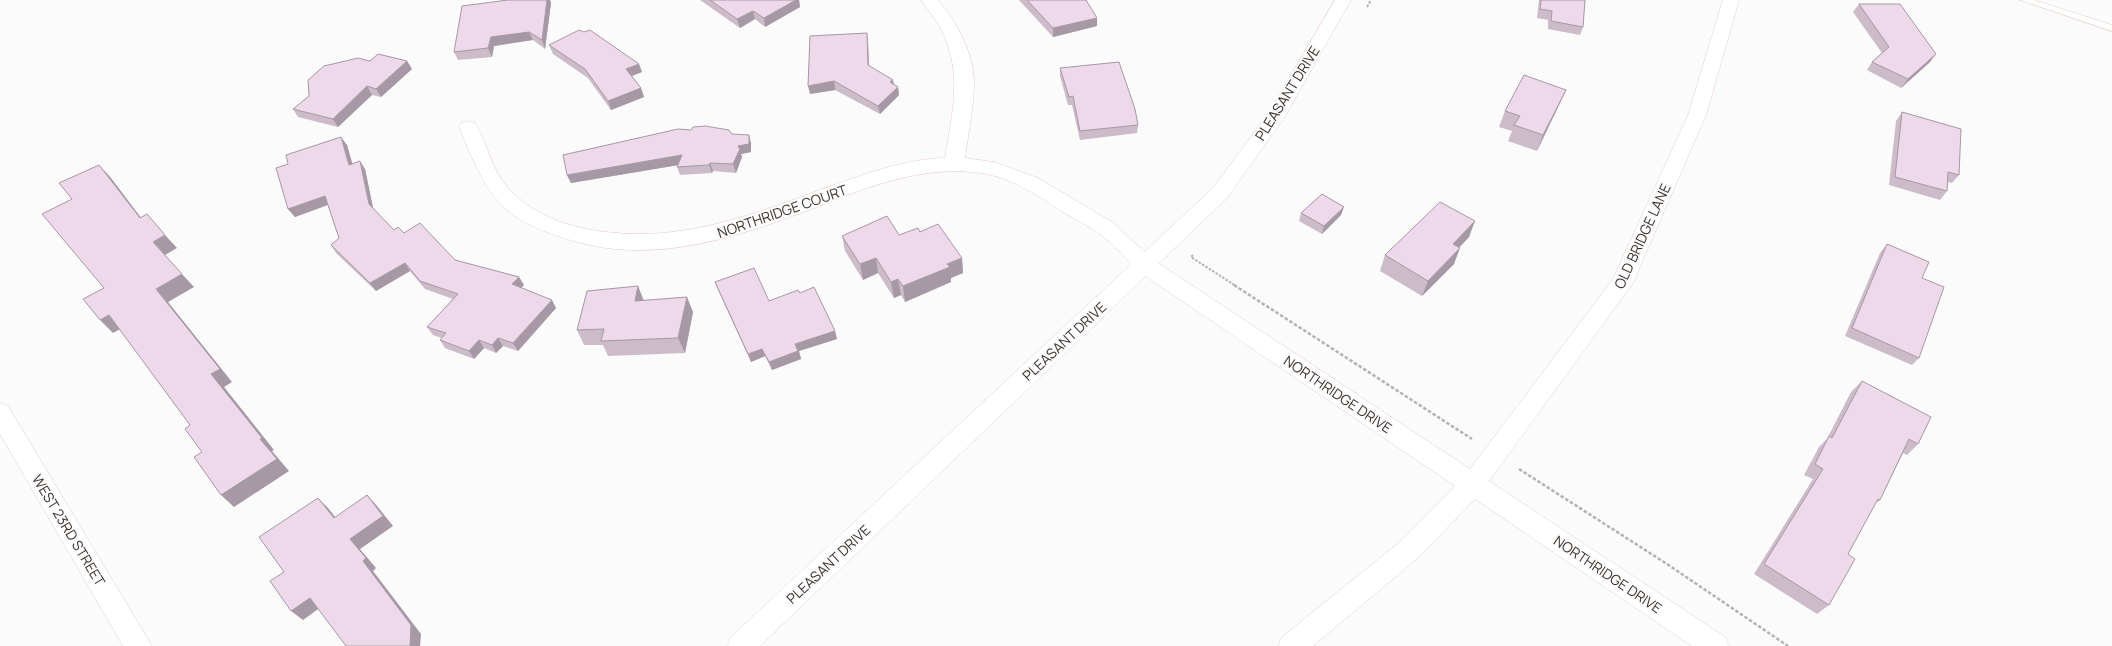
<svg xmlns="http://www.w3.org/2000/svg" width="2112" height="646" viewBox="0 0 2112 646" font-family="Manrope,sans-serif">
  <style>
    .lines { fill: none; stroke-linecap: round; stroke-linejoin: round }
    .lane-casing { stroke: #e7cdc4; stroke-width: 1 }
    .street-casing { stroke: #e7cdc4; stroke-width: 1 }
    .secondary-casing { stroke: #e7cdc4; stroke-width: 1 }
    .path-far1 { stroke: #b6b2b1; stroke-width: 2; stroke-dasharray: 2.5 1.5; stroke-linecap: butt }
    .path { stroke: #b6b2b1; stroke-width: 2.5; stroke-dasharray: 3.5 2; stroke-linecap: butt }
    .lane { fill: #fff; fill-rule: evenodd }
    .street { fill: #fff; fill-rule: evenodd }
    .secondary { fill: #fff; fill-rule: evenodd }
    .wall { fill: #ccbbc9 }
    .shaded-wall { fill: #a698a4 }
    .building { fill: #edd9ea; stroke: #a698a4 }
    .labels { text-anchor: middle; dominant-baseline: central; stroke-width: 4; stroke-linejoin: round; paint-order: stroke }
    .street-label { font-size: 14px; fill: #3a302c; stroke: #fbfbfb }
  </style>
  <rect width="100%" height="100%" fill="#fbfbfb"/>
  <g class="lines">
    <g class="lane-casing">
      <path id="lane" d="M2020,0H2034L2112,25V31Z"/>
    </g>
    <g class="street-casing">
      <g id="street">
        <path d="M921,0H938C958,24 975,55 974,87C973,111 968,135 965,158L994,162L1038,178L1112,222L1152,259L1470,469L1613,279L1688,115L1723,0H1739L1706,115L1633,283L1489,481L1725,637L1729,646H1692L1475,499L1419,557L1313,646H1278L1282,637L1401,541L1455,486L1138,271C1127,259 1116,247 1104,237C1093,228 1080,222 1068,215C1041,198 1013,177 980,173C922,165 868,187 814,208C738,237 655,265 574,241C498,219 488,197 459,127L461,123L468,121L475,123C488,144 491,170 509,189C530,212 562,225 592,230C679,245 751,215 831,186C868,173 906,159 945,158C952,113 963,74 942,31C936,19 928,10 921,0Z"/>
        <path d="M0,403L8,406L152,646H123L0,434Z"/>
      </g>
    </g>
    <g class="secondary-casing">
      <path id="secondary" d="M1335,0H1351L1284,118L1227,198L760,646H727L731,637L1213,188L1270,111Z"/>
    </g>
    <g class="path-far1">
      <path d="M1367,7L1371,0"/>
      <path d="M1193,255L1191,257L1236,286"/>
    </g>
    <g class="path">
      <path d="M1234,285L1472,439"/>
      <path d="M1519,469L1667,564L1788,646"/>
    </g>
    <use href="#lane" class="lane"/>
    <use href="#street" class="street"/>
    <use href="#secondary" class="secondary"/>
  </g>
  <g class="wall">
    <path d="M508,0H550L551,3L545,49L533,40L494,46L492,57L458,60L454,52Z"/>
    <path d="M700,0H799L800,7L765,27L755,19L740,28Z"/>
    <path d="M1019,0H1086L1097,26L1053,37Z"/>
    <path d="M1539,0H1585L1583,27L1580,35L1548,29V20L1537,18Z"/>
    <path d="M1859,4L1930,62L1901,88L1867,70L1872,62L1882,53L1853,12Z"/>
    <path d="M868,42L869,66L898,87L899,95L880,114L835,90L810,94Z"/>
    <path d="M549,45L639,64L642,72L632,76L641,88L644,97L611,110L588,78L553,54Z"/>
    <path d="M370,61H407L412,69L381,97L372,95L338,127L298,117L293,109Z"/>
    <path d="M1060,68L1138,125L1137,133L1080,140L1072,105H1068L1060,76Z"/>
    <path d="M1566,90L1559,105L1537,151L1508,141L1512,131L1499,127L1505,111Z"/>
    <path d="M1902,112L1959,175L1952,183L1948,182L1947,191L1940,200L1889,185L1896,121Z"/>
    <path d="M732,134L751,143V152L741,154L742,157L736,173L713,171L712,173L680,175L677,167L678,165L571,183L567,175Z"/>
    <path d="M347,145L352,164L365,169L373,209L394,230L404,233L455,260L519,277L524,285L521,288L556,308L518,351L503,346L496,353L484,348L474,359L445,348L440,340L442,338L433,335L427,327L453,299L425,289L410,271L376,291L336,253L331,245L339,238L328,205L295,217L288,209V164Z"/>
    <path d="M1301,213L1341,215L1322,234L1299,221Z"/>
    <path d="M920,232L962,258L963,273L951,278V282L905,302L901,295L894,298L878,273L863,280L845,251L842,236L899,235Z"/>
    <path d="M1469,237L1459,248L1454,264L1422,296L1380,271L1385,255Z"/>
    <path d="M1887,244L1922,278L1919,358L1912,365L1845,336L1880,253Z"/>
    <path d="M715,282L769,301L800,293L835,331L837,339L799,351L801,359L772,370L765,356L751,362L718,290Z"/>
    <path d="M638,286L644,301L693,312L685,353L608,356L603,345H584L577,330Z"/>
    <path d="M1862,381L1918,444L1907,455L1903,453L1880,500L1875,504L1848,554L1829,605L1817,614L1754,574L1813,479L1804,475L1819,447L1827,439L1851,392Z"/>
  </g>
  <g class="shaded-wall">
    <path d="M547,0H550L551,3L545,49L542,40Z"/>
    <path d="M796,0H799L800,7L765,27L764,18Z"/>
    <path d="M753,11L755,19L740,28L737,19Z"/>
    <path d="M1097,18V26L1053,37V28Z"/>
    <path d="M529,32L533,40L494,46L492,57L488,48L491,37Z"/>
    <path d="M867,33L868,42L869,73L868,65Z"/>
    <path d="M1936,54L1930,62L1901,88L1908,79Z"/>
    <path d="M407,61L412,69L381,97L376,89Z"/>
    <path d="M639,64L642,72L629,77L626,69Z"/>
    <path d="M893,80L895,88L890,82Z"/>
    <path d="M834,81L835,90L810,94L808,86Z"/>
    <path d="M367,86L372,95L338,127L333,119Z"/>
    <path d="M898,87L899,95L880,114L878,106Z"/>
    <path d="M641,88L644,97L611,110L608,101Z"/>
    <path d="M1566,90L1559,105L1537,151L1543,135Z"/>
    <path d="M749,135L751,143V152L741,154L742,157L736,173L733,164L738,146Z"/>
    <path d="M341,137L347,145L355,173L349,165Z"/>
    <path d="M682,155L685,164L571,183L567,175Z"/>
    <path d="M360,161L365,169L374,212L369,204Z"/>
    <path d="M710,163L713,171L712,173L709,165Z"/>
    <path d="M99,165L111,178L151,231L140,218Z"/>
    <path d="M325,196L330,204L295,217L288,209Z"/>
    <path d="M1344,207L1341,215L1322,234L1324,226Z"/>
    <path d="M1475,221L1469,237L1447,260L1453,244Z"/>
    <path d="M165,235L177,248L165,255L153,242Z"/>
    <path d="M1460,248L1454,264L1422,296L1428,281Z"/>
    <path d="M876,258L878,273L863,280L860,264Z"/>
    <path d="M962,258L963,273L951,278V282L905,302L903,286L947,264Z"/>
    <path d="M405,263L410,271L376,291L370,283Z"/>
    <path d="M182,274L194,287L168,302L232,382L224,387L274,450L272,451L289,471L234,507L221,495L260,439L211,374L156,289Z"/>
    <path d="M519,277L524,285L517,292L512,284Z"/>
    <path d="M898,279L901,295L894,298L891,282Z"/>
    <path d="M638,286L644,302L635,301Z"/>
    <path d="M687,297L693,312L685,353L678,338Z"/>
    <path d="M552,300L556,308L518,351L513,343Z"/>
    <path d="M109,315L122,328L113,333L100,320Z"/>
    <path d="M835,331L837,339L799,351L801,359L772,370L769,362L795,344Z"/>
    <path d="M498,338L503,346L496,353L492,345Z"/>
    <path d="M479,340L484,348L474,359L469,351Z"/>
    <path d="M762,349L765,356L751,362L748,354Z"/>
    <path d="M367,495L377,506L393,526L360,549L376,568L373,571L421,634L420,646H410L350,539Z"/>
    <path d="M318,498L328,508L344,528L334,518Z"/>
    <path d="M310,598L321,607L303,620L291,611Z"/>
  </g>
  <g class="building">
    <path d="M508,0H547L542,40L529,32L491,37L488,48L454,52L462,6Z"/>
    <path d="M710,0H796L764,18L753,11L737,19Z"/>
    <path d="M1027,0H1086L1097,18L1053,28Z"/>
    <path d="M1541,0H1585L1583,27L1551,21L1552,11L1540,9Z"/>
    <path d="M1859,4H1900L1936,54L1908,79L1872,62L1889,47Z"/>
    <path d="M579,30L584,32L590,30L639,64L626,69L641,88L608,101L585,69L549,45Z"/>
    <path d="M867,33L868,65L893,80L890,82L898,87L878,106L834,81L808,86L810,36Z"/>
    <path d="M378,54L407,61L376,89L367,86L333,119L293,109L309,96L308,80L324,66L358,58L370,61Z"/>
    <path d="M1119,62L1135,109L1138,125L1080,131L1073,96L1069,97L1060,68Z"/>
    <path d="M1524,75L1566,90L1543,135L1514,125L1520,116L1505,111Z"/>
    <path d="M1902,112L1961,129L1959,175L1948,172L1947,191L1895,177Z"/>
    <path d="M705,126L729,130L732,134L749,135V144L738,146L740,149L733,164L710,163L709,165L677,167L682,155L567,175L563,155L678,129L691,130L693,127Z"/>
    <path d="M341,137L349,165L360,161L369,204L394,230L398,227L404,233L420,223L455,260L519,277L512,284L552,300L513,343L498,338L492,345L479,340L469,351L440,340L446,333L427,327L458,294L420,281L405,263L370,283L331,245L339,238L325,196L288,209L276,168L288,164L286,155Z"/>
    <path d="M99,165L140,218L147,214L165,235L153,242L182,274L156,289L220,369L211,374L262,438L260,439L277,459L221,495L194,457L202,452L185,429L190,425L109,315L100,320L83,299L104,288L42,214L72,199L59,183Z"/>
    <path d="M1322,194L1344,207L1324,226L1301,213Z"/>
    <path d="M1440,202L1475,221L1453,244L1460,248L1428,281L1385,255Z"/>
    <path d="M887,216L899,235L918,228L920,232L938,224L962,258L947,264L950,267L903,286L898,279L891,282L876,258L860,264L842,236Z"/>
    <path d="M1887,244L1929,262L1922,278L1944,287L1919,358L1852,328Z"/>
    <path d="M754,268L769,301L798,290L800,293L814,287L835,331L795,344L798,351L769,362L762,349L748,354L715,282Z"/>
    <path d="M638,286L635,301L687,297L678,338L601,341L604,329L577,330L587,291Z"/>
    <path d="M1862,381L1931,417L1918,444L1909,439L1880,500L1878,499L1848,554L1855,559L1829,605L1764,564L1823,469L1815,464L1829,436L1832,438Z"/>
    <path d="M367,495L383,516L350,539L366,558L363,561L411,625L410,646H346L310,598L291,611L270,581L284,572L259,537L318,498L334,518Z"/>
  </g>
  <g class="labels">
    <g class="street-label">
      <text transform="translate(1287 93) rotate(-58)">PLEASANT DRIVE</text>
      <text transform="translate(782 211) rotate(-19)">NORTHRIDGE COURT</text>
      <text transform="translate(1642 236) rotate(-65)">OLD BRIDGE LANE</text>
      <text transform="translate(1064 341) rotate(-43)">PLEASANT DRIVE</text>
      <text transform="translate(1338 394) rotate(34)">NORTHRIDGE DRIVE</text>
      <text transform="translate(69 530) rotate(59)">WEST 23RD STREET</text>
      <text transform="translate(828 564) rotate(-43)">PLEASANT DRIVE</text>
      <text transform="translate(1608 574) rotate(34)">NORTHRIDGE DRIVE</text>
    </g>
  </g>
</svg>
